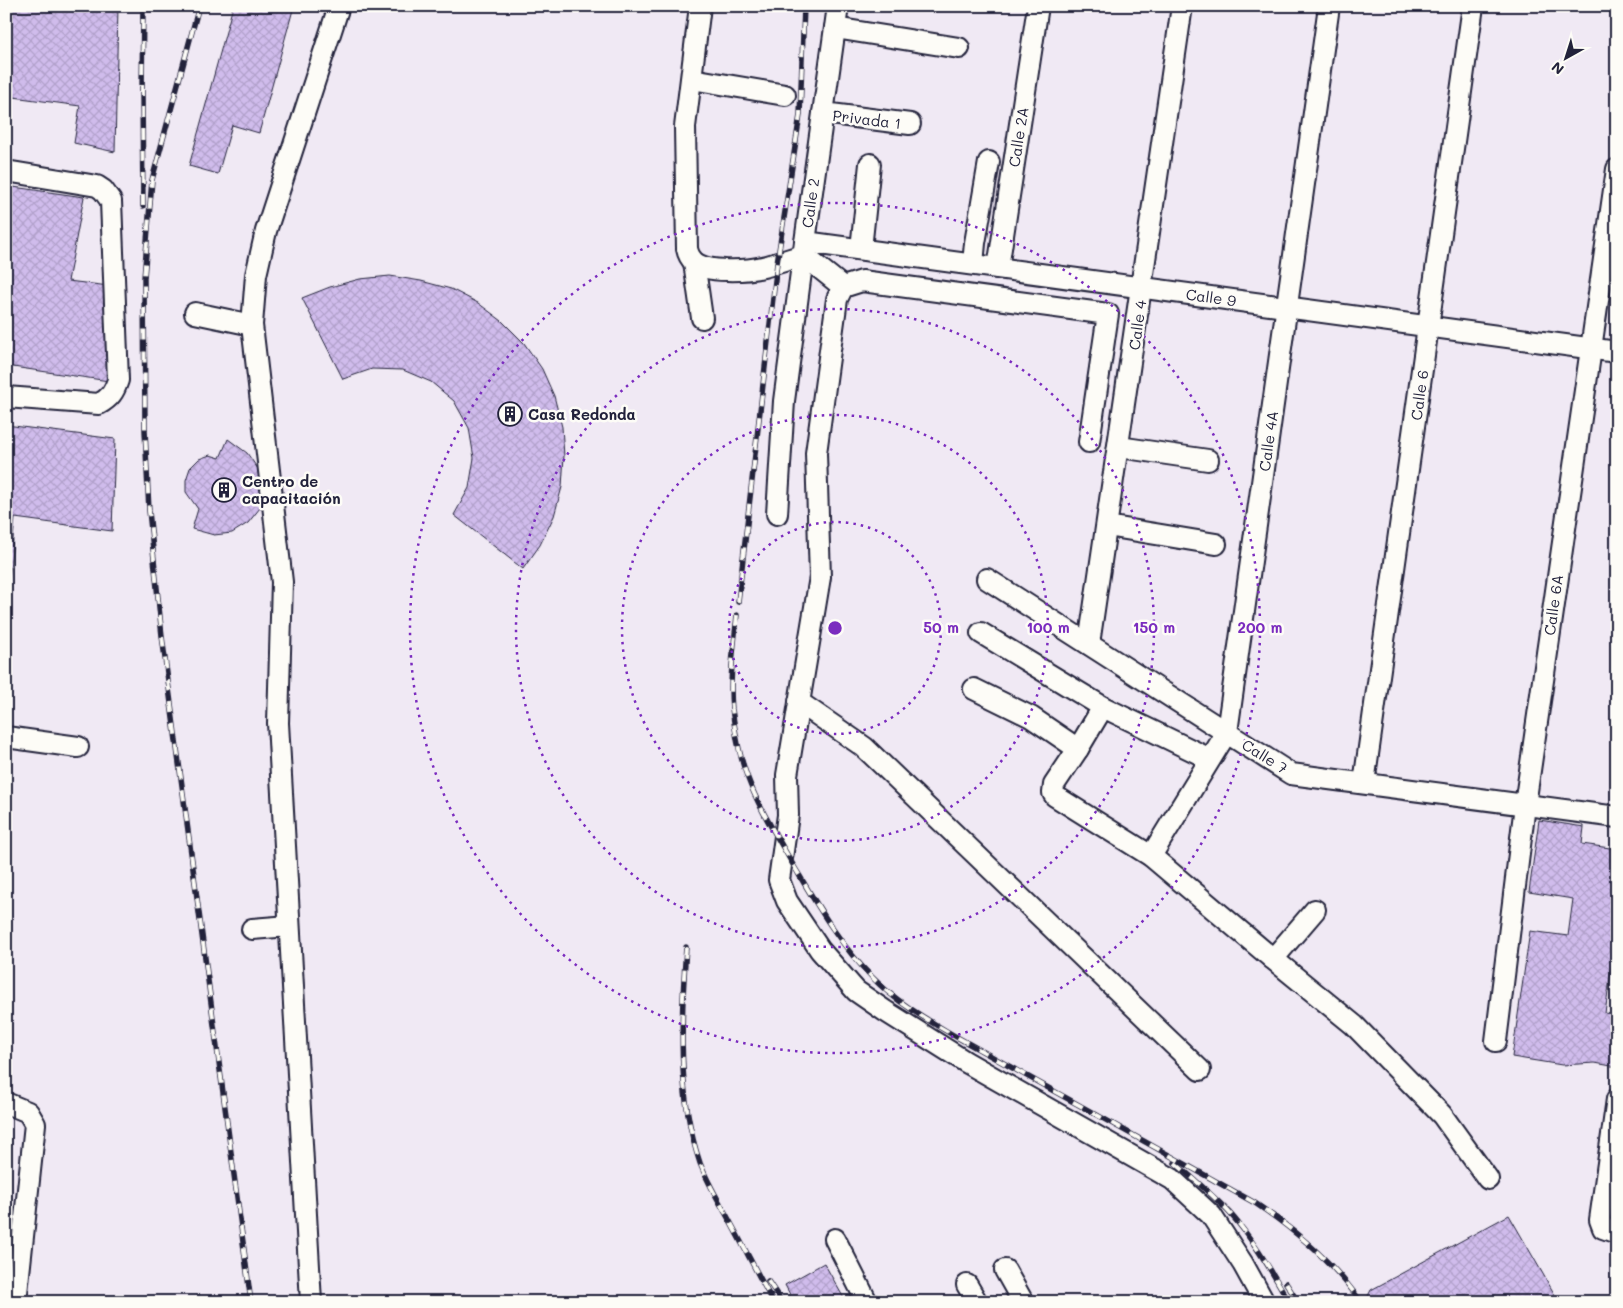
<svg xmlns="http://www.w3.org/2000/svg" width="1623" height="1308" viewBox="0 0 1623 1308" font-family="Mali,sans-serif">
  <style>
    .building { fill: url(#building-cross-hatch); stroke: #22223b }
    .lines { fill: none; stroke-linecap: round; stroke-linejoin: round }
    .minor-casing { stroke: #22223b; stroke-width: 24 }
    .minor { stroke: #fdfcf7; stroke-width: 20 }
    .rail-casing { stroke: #22223b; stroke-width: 5.5 }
    .rail { stroke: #fdfcf7; stroke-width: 4; stroke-dasharray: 11; stroke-linecap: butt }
    .ring { fill: none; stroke: #7b2cbf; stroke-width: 2.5; stroke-dasharray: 2.5 5 }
    .labels { text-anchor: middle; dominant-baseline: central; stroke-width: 5; stroke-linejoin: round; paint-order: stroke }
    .street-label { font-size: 15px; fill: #22223b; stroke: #fdfcf7 }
    .poi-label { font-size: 15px; font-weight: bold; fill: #22223b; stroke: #fdfcf7; text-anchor: start }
    .centre { fill: #7b2cbf; stroke: #fdfcf7; stroke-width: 2.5 }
    .ring-label { font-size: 15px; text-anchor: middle; font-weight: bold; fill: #7b2cbf; stroke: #fdfcf7; stroke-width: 5; stroke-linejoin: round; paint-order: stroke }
  </style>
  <defs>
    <pattern id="building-cross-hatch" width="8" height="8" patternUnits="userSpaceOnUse" patternTransform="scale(1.25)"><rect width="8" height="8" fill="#d0bcec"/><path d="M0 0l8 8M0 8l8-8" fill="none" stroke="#b2a1cb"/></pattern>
  </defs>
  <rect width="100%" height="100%" fill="#f0e9f4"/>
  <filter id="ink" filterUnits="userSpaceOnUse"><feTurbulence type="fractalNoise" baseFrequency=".02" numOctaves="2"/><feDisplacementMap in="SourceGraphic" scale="10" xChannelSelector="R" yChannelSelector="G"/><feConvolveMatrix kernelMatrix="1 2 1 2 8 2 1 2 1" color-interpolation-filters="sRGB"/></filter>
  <g filter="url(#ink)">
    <g class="building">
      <path d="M6,6H118L115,152L74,143L80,106L6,96Z"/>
      <path d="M233,6H294L259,133L232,125L218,174L189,166Z"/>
      <path d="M6,186L84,197L68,281L109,286V381L6,366Z"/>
      <path d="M390,276L421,281L451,289L478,303L502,321L524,343L542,369L554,396L562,427L564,456L562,487L554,516L540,545L523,569L454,515L469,488L474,458L469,428L454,401L431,382L403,370L372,369L343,379L302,298L330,287L360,279Z"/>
      <path d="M6,425L115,439L112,531L15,518L8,590H6Z"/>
      <path d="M228,439L247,453L258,469L263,487L260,508L248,523L232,533L214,535L192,529L198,509L186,492V480L190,468L199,459L210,455L220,458Z"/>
      <path d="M1539,820L1584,827L1582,844L1617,849V958H1613L1605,1013L1617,1015V1067L1595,1063L1562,1065L1512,1057L1530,931L1568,936L1573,899L1529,892Z"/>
      <path d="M1509,1215L1559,1302H1369L1367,1298L1371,1290Z"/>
      <path d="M824,1263L846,1302H794L785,1285Z"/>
    </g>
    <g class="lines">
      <g class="minor-casing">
        <g id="minor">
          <path d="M700,6L685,127L687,249C688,254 690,258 694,262C707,273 746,271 763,267C776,264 790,259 803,255"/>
          <path d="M835,28L959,48"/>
          <path d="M692,79L785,95"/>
          <path d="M823,113L910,124"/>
          <path d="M6,171L97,186L103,190L111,201L118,380C114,392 110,398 99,404L6,397"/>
          <path d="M805,242L1617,352"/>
          <path d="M861,249L870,164"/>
          <path d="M803,255L843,287"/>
          <path d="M694,262L702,318"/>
          <path d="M973,264L975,243L989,162"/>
          <path d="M998,268L1038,6"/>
          <path d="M195,313L252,325"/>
          <path d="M1089,442L1108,314L862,281L843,287L837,299L816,453L820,577L787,775L788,815L779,880L787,901L820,950L856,991L885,1011L966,1062L1172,1179L1211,1215L1243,1264L1264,1302"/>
          <path d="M1119,447L1208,460"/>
          <path d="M777,514L784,401L805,242L838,6"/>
          <path d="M1107,526L1216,544"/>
          <path d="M987,579L1291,774L1617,817"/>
          <path d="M981,633L1103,707L1210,759"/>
          <path d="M1089,644L1182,6"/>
          <path d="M974,689L1031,717L1078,749"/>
          <path d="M799,702L864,747L1200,1070"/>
          <path d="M1103,707L1078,749L1054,785L1053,793L1055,796L1151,856L1273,959L1354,1025L1442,1115L1488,1179"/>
          <path d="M6,737L78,747"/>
          <path d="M1364,783L1473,6"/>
          <path d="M1151,856L1227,732L1329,6"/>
          <path d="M252,929L289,926"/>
          <path d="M1273,959L1315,910"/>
          <path d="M1496,1041L1525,805L1617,169"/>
          <path d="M1617,1099L1600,1220L1603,1228L1617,1233"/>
          <path d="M6,1103L28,1112L35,1124L16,1302"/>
          <path d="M835,1239L867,1302"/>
          <path d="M1005,1270L1023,1302"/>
          <path d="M967,1285L977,1302"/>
          <path d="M311,1302L278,723L282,582L252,325L256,275L266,231L339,6"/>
        </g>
      </g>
      <use href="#minor" class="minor"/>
      <g class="rail-casing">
        <g id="rail">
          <path d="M199,6L152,180L144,278L145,430L149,511L162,636L251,1302"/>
          <path d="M143,206L142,91L143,6"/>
          <path d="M738,602L777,263L800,115L804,6"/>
          <path d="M737,615C734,646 729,678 732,709C735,731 739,755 747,776C758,806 776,835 792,863C816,903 839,944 872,977C896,1002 926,1019 955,1036L1255,1203C1295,1230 1333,1262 1361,1302"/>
          <path d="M686,947C681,1017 677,1096 700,1163C707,1181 717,1198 726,1214C742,1243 757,1273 773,1302"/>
          <path d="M1175,1163C1195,1180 1217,1198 1234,1218C1256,1244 1273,1273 1289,1302"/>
          <path d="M768,1281L782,1302"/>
          <path d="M1286,1283L1298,1302"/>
        </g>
      </g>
      <use href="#rail" class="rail"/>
    </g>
  </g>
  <g class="ring">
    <circle cx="835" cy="628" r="106"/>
    <circle cx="835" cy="628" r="213"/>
    <circle cx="835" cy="628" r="319"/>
    <circle cx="835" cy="628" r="425"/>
  </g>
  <defs>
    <g id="building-ring" transform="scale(1.25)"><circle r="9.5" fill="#fdfcf7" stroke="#22223b" stroke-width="1.5"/><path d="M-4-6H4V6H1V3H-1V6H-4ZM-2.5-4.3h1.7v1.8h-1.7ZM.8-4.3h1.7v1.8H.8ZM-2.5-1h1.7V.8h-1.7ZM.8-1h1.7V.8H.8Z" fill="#22223b"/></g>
  </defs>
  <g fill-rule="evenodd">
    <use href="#building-ring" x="510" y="414"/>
    <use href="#building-ring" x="224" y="490"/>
  </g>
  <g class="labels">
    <g class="street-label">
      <text transform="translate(867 119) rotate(7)">Privada 1</text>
      <text transform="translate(1018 137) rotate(-81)">Calle 2A</text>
      <text transform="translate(810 203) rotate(-82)">Calle 2</text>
      <text transform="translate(1211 297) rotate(8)">Calle 9</text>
      <text transform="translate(1137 325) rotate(-82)">Calle 4</text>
      <text transform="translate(1419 395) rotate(-82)">Calle 6</text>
      <text transform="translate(1268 441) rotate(-82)">Calle 4A</text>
      <text transform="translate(1553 605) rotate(-82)">Calle 6A</text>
      <text transform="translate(1265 756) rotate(32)">Calle 7</text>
    </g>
    <g class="poi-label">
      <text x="528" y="414">Casa Redonda</text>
      <text x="242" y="481">Centro de<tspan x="242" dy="17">capacitación</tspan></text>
    </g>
  </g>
  <circle cx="835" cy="628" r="8" class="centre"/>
  <g class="ring-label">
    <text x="941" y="633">50 m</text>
    <text x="1048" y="633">100 m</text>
    <text x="1154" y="633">150 m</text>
    <text x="1260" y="633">200 m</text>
  </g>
  <rect width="1623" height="1308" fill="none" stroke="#fdfcf7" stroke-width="25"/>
  <rect x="12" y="12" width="1598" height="1283" fill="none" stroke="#22223b" stroke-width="2" filter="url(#ink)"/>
  <g transform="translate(1566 58) rotate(219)" stroke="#fdfcf7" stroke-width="4" paint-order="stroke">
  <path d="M0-4L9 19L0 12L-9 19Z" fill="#22223b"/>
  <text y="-8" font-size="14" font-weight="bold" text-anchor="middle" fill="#22223b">N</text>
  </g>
</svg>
